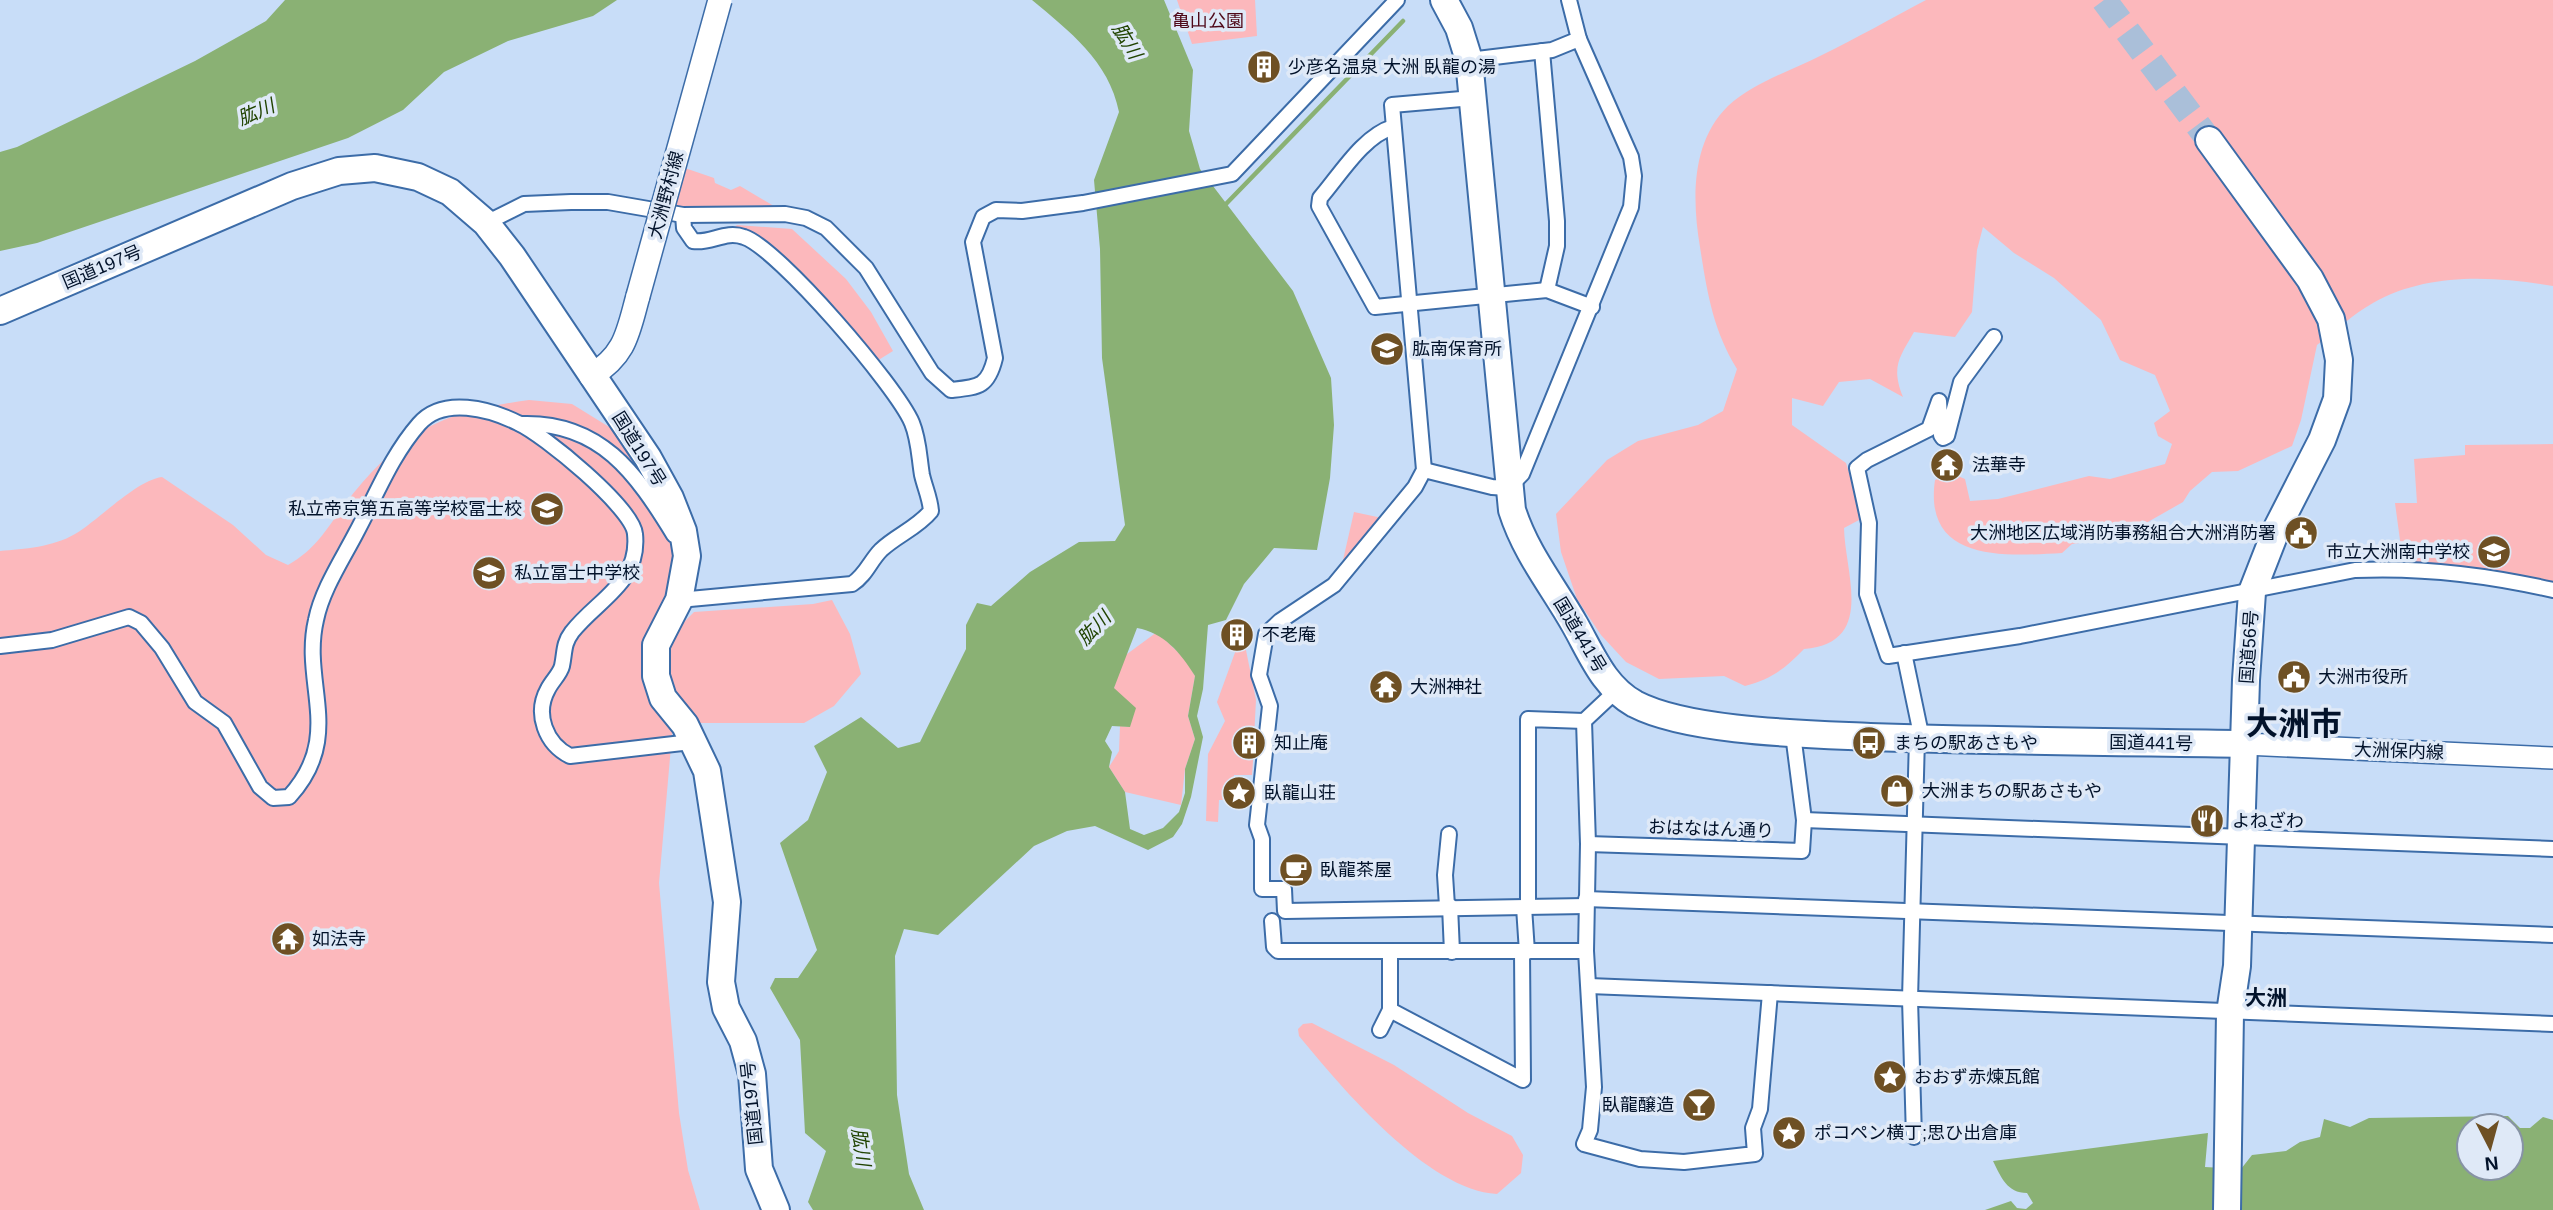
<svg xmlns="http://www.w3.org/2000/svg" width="2553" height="1210" viewBox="0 0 2553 1210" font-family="Helvetica,'Noto Sans JP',sans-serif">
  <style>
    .green { fill: #fcb8bc }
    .water { fill: #8ab174; fill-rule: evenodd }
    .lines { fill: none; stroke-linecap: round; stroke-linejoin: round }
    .stream { stroke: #8ab174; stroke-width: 4.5 }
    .highway-tunnel { stroke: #aabfd9; stroke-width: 26; stroke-dasharray: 26 13; stroke-linecap: butt }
    .street-casing { stroke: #3c6ca8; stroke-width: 18 }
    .secondary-casing { stroke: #3c6ca8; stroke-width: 24 }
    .primary-casing { stroke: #3c6ca8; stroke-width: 26 }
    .highway-casing { stroke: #3c6ca8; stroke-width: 30 }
    .street { stroke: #fff; stroke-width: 14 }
    .secondary { stroke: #fff; stroke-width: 21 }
    .primary { stroke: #fff; stroke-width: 23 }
    .highway { stroke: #fff; stroke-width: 26 }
    .primary-bridge-casing { stroke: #3c6ca8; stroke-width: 26; stroke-linecap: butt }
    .primary-bridge { stroke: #fff; stroke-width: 23 }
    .labels { text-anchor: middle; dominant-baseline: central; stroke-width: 7; stroke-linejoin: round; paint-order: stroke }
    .park-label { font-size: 18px; fill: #4f0919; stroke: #dfe9f7 }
    .poi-label { font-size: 18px; fill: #02122a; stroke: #dfe9f7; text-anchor: start }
    .street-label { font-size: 18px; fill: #02122a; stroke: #dfe9f7 }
    .water-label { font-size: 19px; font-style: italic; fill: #214402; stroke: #dfe9f7 }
    .quarter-label { font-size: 21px; font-weight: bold; fill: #02122a; stroke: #dfe9f7 }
    .town-label { font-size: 32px; font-weight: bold; fill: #02122a; stroke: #dfe9f7 }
  </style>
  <rect width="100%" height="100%" fill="#c8ddf8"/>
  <g class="green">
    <path d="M1177,0H1255L1257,36L1192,44Z"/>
    <path d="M1926,0H2553V286C2495,276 2427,272 2373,303C2353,314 2335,331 2317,345L2301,420L2292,446L2238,471L2212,472L2190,491L2183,502L2132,531L2108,539L2072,544L2062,553C2005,556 1923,563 1935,480L1951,473L1965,479L1970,501L1998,499L2089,476L2110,479L2165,464L2172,444L2158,436L2154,423L2170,411L2155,375L2120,360L2101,320L2054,278L2014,253L1983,227L1977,250L1972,312L1955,337L1914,332C1899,358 1891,367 1903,397L1870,379L1839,382L1823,406L1792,398V425L1846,463L1855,492L1859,520L1844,528C1845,574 1876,643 1804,649C1785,669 1771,679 1745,686L1724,676L1659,679L1626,662L1601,635L1577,599L1561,552L1556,514L1607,460L1638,441L1698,425L1723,411L1737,369C1713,330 1707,292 1700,247C1692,200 1691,142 1728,106C1754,82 1791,71 1822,55C1857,38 1892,18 1926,0Z"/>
    <path d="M679,166L714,178L715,183L731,190L740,186L779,209L668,208Z"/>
    <path d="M737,225L792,229L846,279L871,312L893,351L872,364L811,296L732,229Z"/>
    <path d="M529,400L572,404L614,430L658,490L680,539L683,623L694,612L813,604L832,600L850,634L861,674L834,706L804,723H697L675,701L659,883L679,1113L688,1170L700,1210H0V551C24,549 53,547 75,534C99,520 135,481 162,477L233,525L266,555L288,565C319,547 327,527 349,499C404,430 442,412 529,400Z"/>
    <path d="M2553,444V586L2417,565L2402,555L2395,503H2417L2414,459L2465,455V445Z"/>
    <path d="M1354,512L1382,518L1349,563L1343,560Z"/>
    <path d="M1157,632L1185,659L1195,676L1188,716L1195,739L1185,769L1181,805L1125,792L1109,767L1119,751L1120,726L1130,727L1114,688L1123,657Z"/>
    <path d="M1244,640L1256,700L1254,738H1245L1244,748H1254L1252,775H1234L1233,792H1224V800H1219L1218,822L1206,821L1208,754L1225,721L1217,702L1237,647L1236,641Z"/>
    <path d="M1312,1023L1394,1065L1468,1113L1512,1136L1523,1155L1521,1173L1497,1194C1427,1190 1342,1088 1299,1036L1298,1029L1303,1024Z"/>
  </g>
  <g class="water">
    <path d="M285,0H617L593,16L508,41L444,72L403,110L348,138L37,243L0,251V152L17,147L195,61L266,21Z"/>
    <path d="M1032,0H1164L1193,70L1189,131L1200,169L1293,291L1331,378L1334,425L1330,478L1317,550L1274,548L1244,584L1226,620L1208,625L1203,689L1197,716L1203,737L1191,797L1182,824L1173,837L1148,850L1095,826L1067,831L1034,846L938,935L904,929L895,956L897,1095L909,1174L924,1210H813L808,1202L826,1151L805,1133L800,1040L770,988L775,978H798L817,950L780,843L808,820L827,772L814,746L861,717L898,748L920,742L966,649V625L977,603L991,606L1030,572L1079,542L1115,541L1125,525L1102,358L1100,249L1094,180L1119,112C1109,61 1069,31 1032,0ZM1137,628C1164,633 1180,652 1195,676L1188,716L1195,739L1185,769V793L1179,812L1163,828L1144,835L1130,829L1125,792L1109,767L1112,752L1105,741L1112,726L1130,727L1136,708L1114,688Z"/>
    <path d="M2508,1116L2520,1128H2530L2543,1117L2553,1120V1210H1985L2011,1201L2017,1208L2026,1209L2033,1203L2027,1193C2007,1193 2001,1177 1993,1161L2208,1133L2205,1167L2241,1169L2252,1155L2286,1151L2300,1142L2320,1137L2324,1119L2350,1127L2369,1118ZM2469,1126H2511V1168H2469Z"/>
  </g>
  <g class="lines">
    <path class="stream" d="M1224,206L1403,21"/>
    <path class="highway-tunnel" d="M2104,0L2209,140"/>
    <g class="street-casing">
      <g id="street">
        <path d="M1542,51L1557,221V246L1547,290"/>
        <path d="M1469,60L1552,50L1579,39L1569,0"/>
        <path d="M1473,98L1392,105L1424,470L1415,487L1334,585L1280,621L1266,634L1259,675L1270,706L1257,825L1262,839V889H1284L1285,911L1586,906"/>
        <path d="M1393,127C1363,136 1340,175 1320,198L1319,206L1375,307L1547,290L1592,307"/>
        <path d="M486,223L524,204L571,202H608L683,215L785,214L806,218L826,228L866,268L932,373L951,390C979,387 988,387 995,358L973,242L983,217L996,210L1022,211L1083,203L1232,174L1397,0"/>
        <path d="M1994,337L1961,382L1947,436L1943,438L1941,435L1939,401L1929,429L1867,460L1857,468L1869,523L1867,594L1888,656L2020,636L2355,570C2422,567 2488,575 2553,590"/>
        <path d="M521,424C600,421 636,473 674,535"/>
        <path d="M1424,470L1492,487L1508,488L1522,474L1631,207L1634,176L1631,157L1579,39"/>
        <path d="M679,600L852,584C866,575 870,561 881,550C897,535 917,528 931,511C930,498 925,488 922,475C919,457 919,440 912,423C897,387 778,248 744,237C725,230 711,244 693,241L684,228L683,215"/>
        <path d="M0,646L52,640L129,617L141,623L162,648L195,702L224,723L260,787L273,798L289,797C345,736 301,684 316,620C322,590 342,560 356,533C376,496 391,456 419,424C443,396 490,409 518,423C543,434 633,508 635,534C640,583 598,599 572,632C563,644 565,652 562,666C560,674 552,681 548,689C534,714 546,744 570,756L691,742"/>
        <path d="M1904,653L1922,739"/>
        <path d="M1616,691L1584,721L1588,844L1586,951L1594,1087L1590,1130L1584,1144L1640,1159L1684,1162L1755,1154L1753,1128L1760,1109L1770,993"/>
        <path d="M1804,820L2553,849"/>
        <path d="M1588,844L1802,851L1804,820L1793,734"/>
        <path d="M1586,899L2553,935"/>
        <path d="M1447,906L1445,875L1449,834"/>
        <path d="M1450,906L1452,952"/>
        <path d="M1528,906V719L1584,721"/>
        <path d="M1524,907L1527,952"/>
        <path d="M1272,921L1274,947L1278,951H1586"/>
        <path d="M1589,986L2553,1024"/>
        <path d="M1390,1010L1523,1080L1522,952"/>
        <path d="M1380,1030L1390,1010V952"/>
        <path d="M1914,1137L1910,999L1917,738"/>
      </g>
    </g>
    <g class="secondary-casing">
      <path id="secondary" d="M2245,744L2553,758"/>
    </g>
    <g class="primary-casing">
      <path id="primary" d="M591,376C626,355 628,332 638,296"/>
    </g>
    <g class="highway-casing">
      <g id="highway">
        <path d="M1444,0L1459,28L1469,60L1512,510C1526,554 1553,586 1575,625C1592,655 1604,687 1635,704C1689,732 1808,734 1870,737C1995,741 2120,742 2245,744"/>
        <path d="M2209,140L2310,279L2331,319L2339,360L2337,399L2322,440L2277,528L2252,592L2246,680L2237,966L2230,1013L2227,1210"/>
        <path d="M0,311L292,186L339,171L375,168L418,177L450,192L486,223L512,256L648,458L670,498L683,531L687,556L679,600L656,645V676L663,698L685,725L707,771L727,902L721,982L726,1008L743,1041L752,1074L759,1169L776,1210"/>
      </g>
    </g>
    <use href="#street" class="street"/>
    <use href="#secondary" class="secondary"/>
    <use href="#primary" class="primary"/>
    <use href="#highway" class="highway"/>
    <g class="primary-bridge-casing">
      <path id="primary-bridge" d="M638,296L720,0"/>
    </g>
    <use href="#primary-bridge" class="primary-bridge"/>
  </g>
  <defs>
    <g id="building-disc" transform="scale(1.75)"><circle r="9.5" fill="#6e5024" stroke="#dfe9f7"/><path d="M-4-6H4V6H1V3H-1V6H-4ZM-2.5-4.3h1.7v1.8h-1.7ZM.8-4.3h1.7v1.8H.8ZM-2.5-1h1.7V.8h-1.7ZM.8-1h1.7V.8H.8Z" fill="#fff"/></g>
    <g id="school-disc" transform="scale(1.75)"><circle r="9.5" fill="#6e5024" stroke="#dfe9f7"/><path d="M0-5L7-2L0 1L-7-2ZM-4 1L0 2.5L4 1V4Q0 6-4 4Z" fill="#fff"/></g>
    <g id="temple-disc" transform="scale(1.75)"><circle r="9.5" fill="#6e5024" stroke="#dfe9f7"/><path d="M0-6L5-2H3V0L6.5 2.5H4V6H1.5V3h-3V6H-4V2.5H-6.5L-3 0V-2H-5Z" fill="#fff"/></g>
    <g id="civic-disc" transform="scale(1.75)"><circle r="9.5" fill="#6e5024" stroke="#dfe9f7"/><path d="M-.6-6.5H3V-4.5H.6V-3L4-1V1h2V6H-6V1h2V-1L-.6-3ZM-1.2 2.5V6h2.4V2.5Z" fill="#fff"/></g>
    <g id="bus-disc" transform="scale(1.75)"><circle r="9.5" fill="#6e5024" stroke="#dfe9f7"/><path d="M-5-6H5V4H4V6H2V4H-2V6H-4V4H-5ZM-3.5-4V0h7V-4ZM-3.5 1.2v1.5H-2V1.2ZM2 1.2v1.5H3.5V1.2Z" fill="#fff"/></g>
    <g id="shop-disc" transform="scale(1.75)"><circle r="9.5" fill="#6e5024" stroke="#dfe9f7"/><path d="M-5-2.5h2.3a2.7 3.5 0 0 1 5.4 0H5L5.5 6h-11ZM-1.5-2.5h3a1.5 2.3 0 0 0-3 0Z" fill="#fff"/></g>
    <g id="sight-disc" transform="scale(1.75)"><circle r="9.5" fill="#6e5024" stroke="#dfe9f7"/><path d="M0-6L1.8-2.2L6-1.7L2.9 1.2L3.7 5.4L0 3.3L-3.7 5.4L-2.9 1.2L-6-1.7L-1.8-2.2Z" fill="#fff"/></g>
    <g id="restaurant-disc" transform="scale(1.75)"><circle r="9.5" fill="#6e5024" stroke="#dfe9f7"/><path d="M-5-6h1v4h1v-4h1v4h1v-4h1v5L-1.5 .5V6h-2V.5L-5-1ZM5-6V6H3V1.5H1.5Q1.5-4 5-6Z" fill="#fff"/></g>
    <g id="cafe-disc" transform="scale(1.75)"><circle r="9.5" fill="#6e5024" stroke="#dfe9f7"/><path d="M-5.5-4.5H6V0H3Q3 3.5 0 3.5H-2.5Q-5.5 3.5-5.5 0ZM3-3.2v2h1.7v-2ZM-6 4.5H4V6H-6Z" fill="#fff"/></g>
    <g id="bar-disc" transform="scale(1.75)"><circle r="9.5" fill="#6e5024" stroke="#dfe9f7"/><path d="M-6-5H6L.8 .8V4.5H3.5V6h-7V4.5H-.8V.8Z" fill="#fff"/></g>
  </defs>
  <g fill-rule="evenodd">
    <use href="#building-disc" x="1264" y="67"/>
    <use href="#school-disc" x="1387" y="349"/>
    <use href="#temple-disc" x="1947" y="465"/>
    <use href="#school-disc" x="547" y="509"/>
    <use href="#civic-disc" x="2301" y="533"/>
    <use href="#school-disc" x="2494" y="552"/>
    <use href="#school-disc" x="489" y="573"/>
    <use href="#building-disc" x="1237" y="635"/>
    <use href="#civic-disc" x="2294" y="677"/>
    <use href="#temple-disc" x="1386" y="687"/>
    <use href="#building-disc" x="1249" y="743"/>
    <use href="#bus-disc" x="1869" y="743"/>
    <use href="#shop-disc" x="1897" y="791"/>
    <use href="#sight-disc" x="1239" y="793"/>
    <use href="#restaurant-disc" x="2207" y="821"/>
    <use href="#cafe-disc" x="1296" y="870"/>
    <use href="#temple-disc" x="288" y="939"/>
    <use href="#sight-disc" x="1890" y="1077"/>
    <use href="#bar-disc" x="1699" y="1105"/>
    <use href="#sight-disc" x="1789" y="1133"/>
  </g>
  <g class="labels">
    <g class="park-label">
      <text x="1208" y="21">亀山公園</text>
    </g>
    <g class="poi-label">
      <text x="1288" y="67">少彦名温泉 大洲 臥龍の湯</text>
      <text x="1412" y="349">肱南保育所</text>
      <text x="1972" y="465">法華寺</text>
      <text x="522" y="509" text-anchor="end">私立帝京第五高等学校冨士校</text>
      <text x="2276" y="533" text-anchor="end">大洲地区広域消防事務組合大洲消防署</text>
      <text x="2470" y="552" text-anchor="end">市立大洲南中学校</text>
      <text x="514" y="573">私立冨士中学校</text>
      <text x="1262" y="635">不老庵</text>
      <text x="2318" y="677">大洲市役所</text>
      <text x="1410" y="687">大洲神社</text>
      <text x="1274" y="743">知止庵</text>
      <text x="1894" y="743">まちの駅あさもや</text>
      <text x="1922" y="791">大洲まちの駅あさもや</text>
      <text x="1264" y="793">臥龍山荘</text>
      <text x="2232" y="821">よねざわ</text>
      <text x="1320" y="870">臥龍茶屋</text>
      <text x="312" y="939">如法寺</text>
      <text x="1914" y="1077">おおず赤煉瓦館</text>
      <text x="1674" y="1105" text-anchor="end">臥龍醸造</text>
      <text x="1814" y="1133">ポコペン横丁;思ひ出倉庫</text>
    </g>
    <g class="street-label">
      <text transform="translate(666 195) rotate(-75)">大洲野村線</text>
      <text transform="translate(102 267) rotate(-23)">国道197号</text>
      <text transform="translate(639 449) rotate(58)">国道197号</text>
      <text transform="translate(1580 635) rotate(59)">国道441号</text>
      <text transform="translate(2249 647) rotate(-86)">国道56号</text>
      <text transform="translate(2151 743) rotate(1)">国道441号</text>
      <text transform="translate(2399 751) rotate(2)">大洲保内線</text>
      <text transform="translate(1711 829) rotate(2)">おはなはん通り</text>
      <text transform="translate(752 1103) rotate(-96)">国道197号</text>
    </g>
    <g class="water-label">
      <text transform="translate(1127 41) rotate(59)">肱川</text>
      <text transform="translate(256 112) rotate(-23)">肱川</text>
      <text transform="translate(1094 628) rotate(-46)">肱川</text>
      <text transform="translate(861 1147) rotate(82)">肱川</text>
    </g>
    <g class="quarter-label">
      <text x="2266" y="997">大洲</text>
    </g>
    <g class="town-label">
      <text x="2294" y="724">大洲市</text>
    </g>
  </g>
  <g transform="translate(2490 1147) rotate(174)"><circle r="33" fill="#dfe9f7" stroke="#8793a5" stroke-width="2"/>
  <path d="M0-5L12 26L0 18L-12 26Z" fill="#6e5024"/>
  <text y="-10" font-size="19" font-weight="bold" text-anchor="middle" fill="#02122a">N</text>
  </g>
</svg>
